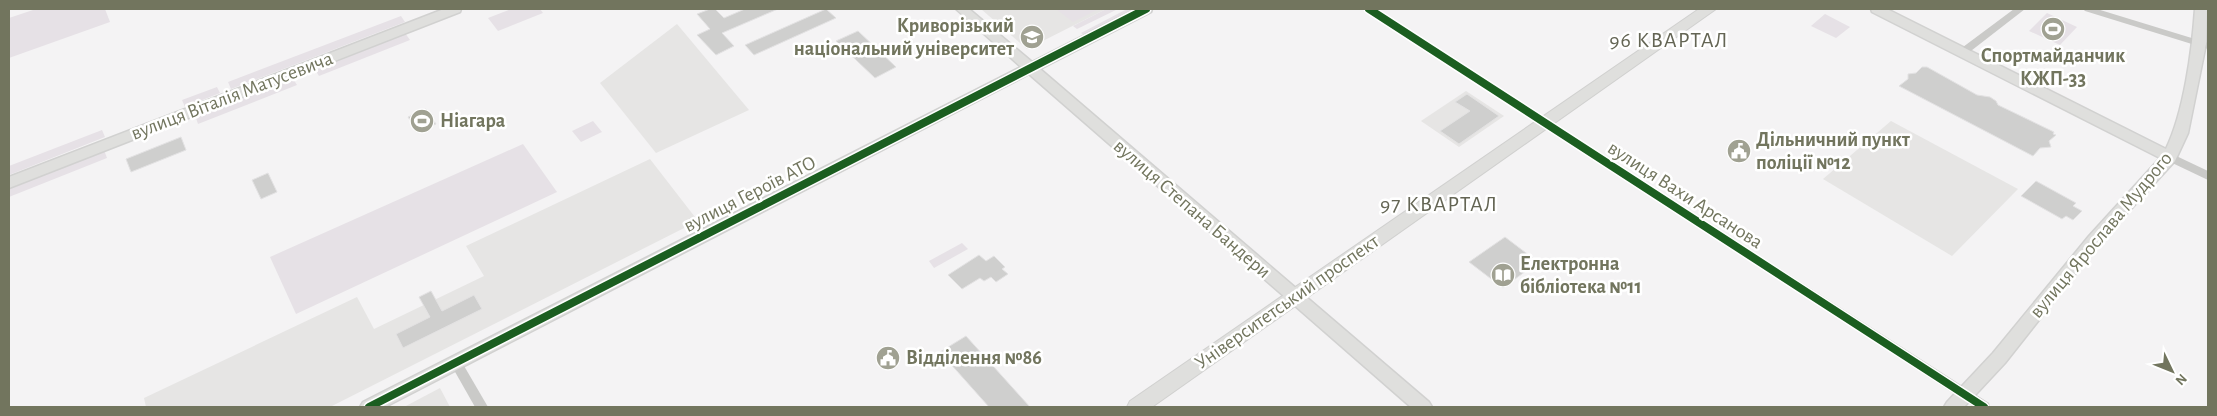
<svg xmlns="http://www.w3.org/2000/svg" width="2217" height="416" viewBox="0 0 2217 416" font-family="'Alegreya Sans',sans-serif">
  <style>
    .built { fill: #e6e5e4 }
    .green { fill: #e6e1e6 }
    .building { fill: #cfcfce; stroke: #e3e2e3 }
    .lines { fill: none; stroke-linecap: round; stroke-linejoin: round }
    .secondary-casing { stroke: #d1d1d0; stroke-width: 3 }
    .primary-casing { stroke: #d0d0cf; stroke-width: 2 }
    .street { fill: #cacac8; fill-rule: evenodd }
    .secondary { fill: #dfdfdd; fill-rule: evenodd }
    .primary { fill: #dfdfdd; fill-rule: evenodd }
    .cycleway-casing { stroke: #fff; stroke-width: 11 }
    .cycleway { stroke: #1b5e20; stroke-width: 8 }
    .labels { text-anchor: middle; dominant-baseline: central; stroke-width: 5; stroke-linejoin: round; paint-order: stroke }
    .poi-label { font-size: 20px; font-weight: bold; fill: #72755e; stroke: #fff; text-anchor: start }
    .street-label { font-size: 20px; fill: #72755e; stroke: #fff }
    .quarter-label { font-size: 22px; letter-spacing: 1px; fill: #646554; stroke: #fff }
  </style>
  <rect width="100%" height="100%" fill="#f4f3f4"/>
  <g class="built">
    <path d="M981,9H1106L1027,49Z"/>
    <path d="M677,24L749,110L656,153L600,83Z"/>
    <path d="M1466,91L1504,116L1459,147L1421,121Z"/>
    <path d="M1891,121L2018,189L1952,256L1823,179Z"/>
    <path d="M650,159L698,221L330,407H146L144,398L357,297L374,329L484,276L466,246Z"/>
    <path d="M440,388L450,407H404Z"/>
  </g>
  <g class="green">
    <path d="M36,9H105L110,22L9,58V18Z"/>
    <path d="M511,9H540L543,13L498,31L488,18Z"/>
    <path d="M1056,9H1099L1073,22Z"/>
    <path d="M1106,9H1118L1077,29L1073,26Z"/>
    <path d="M1127,9H1136L1084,35L1081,33Z"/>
    <path d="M2047,13L2077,27L2060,45L2029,31Z"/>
    <path d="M1825,14L1850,27L1836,38L1811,26Z"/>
    <path d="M401,16L405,22L231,89L228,82Z"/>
    <path d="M405,33L410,40L319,76L314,68Z"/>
    <path d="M292,77L297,85L198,124L195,115Z"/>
    <path d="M217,87L220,93L185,107L182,100Z"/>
    <path d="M593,121L602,132L581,142L572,131Z"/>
    <path d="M102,130L105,137L9,175V166Z"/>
    <path d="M523,144L557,192L296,314L270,257Z"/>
    <path d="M104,150L107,158L9,197V188Z"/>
    <path d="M962,243L968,249L934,268L929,261Z"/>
  </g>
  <g class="building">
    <path d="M710,9H715L724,18L745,9H778L722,33L734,46L716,55L697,35L710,29L697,14Z"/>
    <path d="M826,9L836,18L754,55L745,45Z"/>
    <path d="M858,31L896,67L875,78L836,41Z"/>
    <path d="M1922,67H1927L1977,95L1990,97L1996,101L1998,105L2054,132L2053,134L2056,135L2049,141L2051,147L2040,148L2033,156L1899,86L1908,79V74L1916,73Z"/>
    <path d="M1467,94L1499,116L1459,144L1440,131L1470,111L1455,102Z"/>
    <path d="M426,109L436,124L418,132L408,117Z"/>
    <path d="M181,137L186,150L131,172L126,159Z"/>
    <path d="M268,173L277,192L261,199L252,180Z"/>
    <path d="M2036,181L2076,203L2073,206L2082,211L2073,220L2066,216L2062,219L2021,196Z"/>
    <path d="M1505,237L1538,262L1503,288L1469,262Z"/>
    <path d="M979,255L986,261L994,256L1005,267L1002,269L1008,274L996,282L991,277L984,281L980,278L962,289L948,275Z"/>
    <path d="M431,291L442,311L474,295L482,309L403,348L396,334L430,317L419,297Z"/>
    <path d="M966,336L1030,407H989L940,352Z"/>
  </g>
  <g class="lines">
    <g class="secondary-casing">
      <g id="secondary">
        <path d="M444,9H461L460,12L9,188V177Z"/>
        <path d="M956,9H969L1032,62L1136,9H1152L1151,12L1040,69L1429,402L1432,407H1411L1029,74L385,407H360L363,402L1021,67Z"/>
        <path d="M1871,9H1887L2166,149C2184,112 2192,51 2195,9H2207L2206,44L2188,133L2175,161L2099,244L2005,363L1964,407H1944L1947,402L1993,353L2089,236L2160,158L1872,12Z"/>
      </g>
    </g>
    <g class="primary-casing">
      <path id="primary" d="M1699,9H1716L1152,407H1127L1130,401Z"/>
    </g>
    <g class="street">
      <path d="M1364,9H1375L1989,403L1990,407H1974Z"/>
      <path d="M2014,9H2025L1967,54H1959L1958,52L1959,50Z"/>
      <path d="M2083,9H2097L2208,43V49L2085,11Z"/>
      <path d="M2170,153L2208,171V180L2166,160L2165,157Z"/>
      <path d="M456,358L460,359L488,407H475L450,363L452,359Z"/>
    </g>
    <use href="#secondary" class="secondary"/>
    <use href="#primary" class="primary"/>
    <g class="cycleway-casing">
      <g id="cycleway">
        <path d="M1369,9L1984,407"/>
        <path d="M369,407L1146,9"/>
      </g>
    </g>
    <use href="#cycleway" class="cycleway"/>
  </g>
  <defs>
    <g id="stadium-disc" transform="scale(1.25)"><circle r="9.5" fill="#a0a192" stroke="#fff"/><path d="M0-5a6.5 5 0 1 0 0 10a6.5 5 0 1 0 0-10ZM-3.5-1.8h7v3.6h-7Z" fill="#fff"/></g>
    <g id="university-disc" transform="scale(1.25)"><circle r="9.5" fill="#a0a192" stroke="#fff"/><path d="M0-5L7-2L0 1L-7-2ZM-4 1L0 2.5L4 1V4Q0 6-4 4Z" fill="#fff"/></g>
    <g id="civic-disc" transform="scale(1.25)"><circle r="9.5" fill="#a0a192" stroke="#fff"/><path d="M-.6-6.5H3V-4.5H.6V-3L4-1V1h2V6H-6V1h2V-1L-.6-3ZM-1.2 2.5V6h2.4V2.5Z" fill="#fff"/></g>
    <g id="library-disc" transform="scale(1.25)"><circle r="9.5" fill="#a0a192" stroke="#fff"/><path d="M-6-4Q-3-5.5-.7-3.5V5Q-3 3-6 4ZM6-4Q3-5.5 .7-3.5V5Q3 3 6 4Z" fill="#fff"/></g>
  </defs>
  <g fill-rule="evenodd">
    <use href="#stadium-disc" x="2053" y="29"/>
    <use href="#university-disc" x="1032" y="37"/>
    <use href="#stadium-disc" x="422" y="121"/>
    <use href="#civic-disc" x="1739" y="151"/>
    <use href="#library-disc" x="1503" y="275"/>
    <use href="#civic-disc" x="888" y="358"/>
  </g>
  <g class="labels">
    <g class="poi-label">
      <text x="1014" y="26" text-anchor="end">Криворізький<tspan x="1014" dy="23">національний університет</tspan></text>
      <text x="2053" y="56" text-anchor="middle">Спортмайданчик<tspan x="2053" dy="23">КЖП-33</tspan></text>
      <text x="440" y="121">Ніагара</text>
      <text x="1756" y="140">Дільничний пункт<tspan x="1756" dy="23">поліції №12</tspan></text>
      <text x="1520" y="264">Електронна<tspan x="1520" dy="23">бібліотека №11</tspan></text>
      <text x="906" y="358">Відділення №86</text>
    </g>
    <g class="street-label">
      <text transform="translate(232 96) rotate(-21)">вулиця Віталія Матусевича</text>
      <text transform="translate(750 194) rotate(-27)">вулиця Героїв АТО</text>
      <text transform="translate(1685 195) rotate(33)">вулиця Вахи Арсанова</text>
      <text transform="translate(1192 209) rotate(41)">вулиця Степана Бандери</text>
      <text transform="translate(2101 235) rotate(-50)">вулиця Ярослава Мудрого</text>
      <text transform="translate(1287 302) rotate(-35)">Університетський проспект</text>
    </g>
    <g class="quarter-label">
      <text x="1669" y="40">96 КВАРТАЛ</text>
      <text x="1439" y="204">97 КВАРТАЛ</text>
    </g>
  </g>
  <rect width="2217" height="416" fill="none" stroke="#72755e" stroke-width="20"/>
  <g transform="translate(2172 371) rotate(133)" stroke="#ffffff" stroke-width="4" paint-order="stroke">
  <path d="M0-4L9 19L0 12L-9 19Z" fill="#72755e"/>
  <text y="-8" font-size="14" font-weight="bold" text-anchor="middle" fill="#72755e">N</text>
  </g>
</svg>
